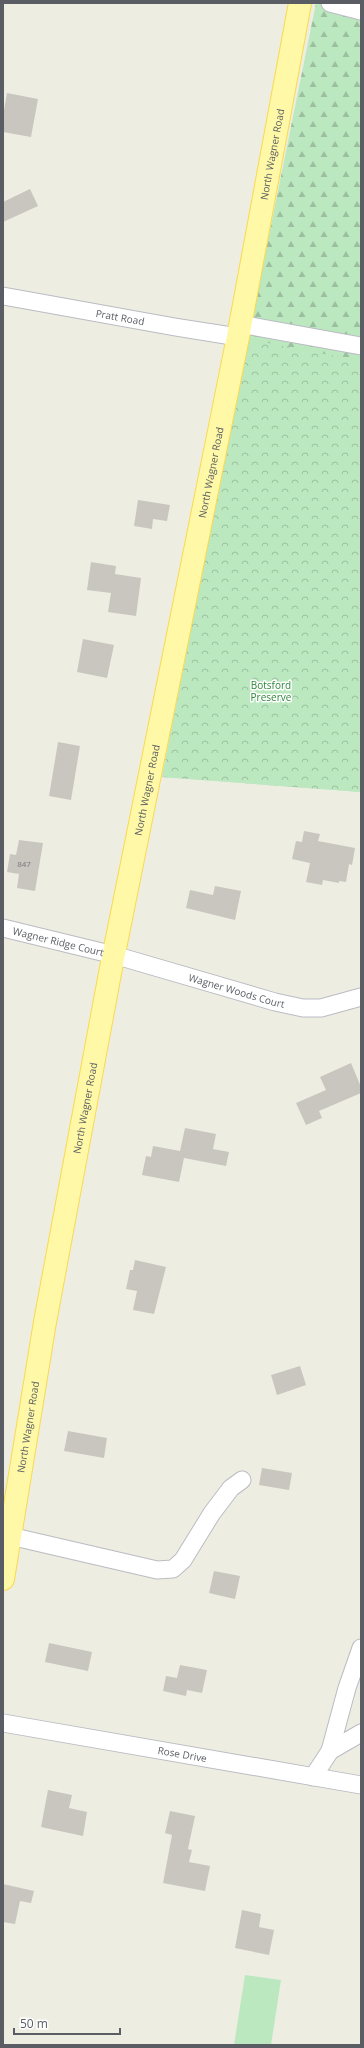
<svg xmlns="http://www.w3.org/2000/svg" width="364" height="2048" viewBox="0 0 364 2048" font-family="'Open Sans',sans-serif">
  <style>
    .forest { fill: url(#forest-firs) }
    .park { fill: url(#park-crowns) }
    .pitch { fill: #bce8c0 }
    .building { fill: #c9c6bf }
    .lines { fill: none; stroke-linecap: round; stroke-linejoin: round }
    .minor-casing { stroke: #babcc2; stroke-width: 19 }
    .major-casing { stroke: #fad94f; stroke-width: 24 }
    .minor { stroke: #fff; stroke-width: 17 }
    .major { stroke: #fff8a6; stroke-width: 22 }
    .labels { text-anchor: middle; dominant-baseline: central; stroke-width: 3; stroke-linejoin: round; paint-order: stroke }
    .number-label { font-size: 8px; fill: #76787b }
    .street-label { font-size: 10px; fill: #5a5e64; stroke: #fff }
    .park-label { font-size: 10px; fill: #2f863b; stroke: #fff }
  </style>
  <defs>
    <pattern id="forest-firs" width="22" height="20" patternUnits="userSpaceOnUse"><rect width="22" height="20" fill="#bce8c0"/><path d="M5 1l3.5 6h-7zM16 11l3.5 6h-7z" fill="#9cbfa0"/></pattern>
    <pattern id="park-crowns" width="20" height="18" patternUnits="userSpaceOnUse"><rect width="20" height="18" fill="#bce8c0"/><path d="M2 6a3 3 0 1 1 6 0M12 15a3 3 0 1 1 6 0" fill="none" stroke="#9cbfa0"/></pattern>
  </defs>
  <rect width="100%" height="100%" fill="#eeede2"/>
  <path class="forest" d="M316,3H361V792L162,777L248,339Z"/>
  <path class="park" d="M248,339L361,361V792L162,777Z"/>
  <path class="pitch" d="M245,1975L281,1980L271,2045H234Z"/>
  <g class="building">
    <path d="M7,93L38,99L31,137L3,132V116Z"/>
    <path d="M30,189L38,206L3,222V202Z"/>
    <path d="M138,500L170,505L167,521L153,519L152,529L134,526Z"/>
    <path d="M91,562L116,566L115,574L141,578L136,616L108,612L111,593L87,590Z"/>
    <path d="M83,639L114,645L107,678L77,672Z"/>
    <path d="M58,742L80,746L71,800L49,796Z"/>
    <path d="M304,831L320,834L318,841L355,848L352,865L349,864L346,882L339,881V883L323,880L322,885L306,882L310,863L292,859L296,841L302,842Z"/>
    <path d="M19,840L43,843L35,891L17,888L19,874L7,872L10,854L16,855Z"/>
    <path d="M215,886L241,891L235,920L186,908L190,890L213,895Z"/>
    <path d="M351,1063L361,1087V1093L319,1111L322,1118L306,1125L296,1103L326,1090L320,1077Z"/>
    <path d="M185,1128L216,1134L213,1149L229,1152L226,1166L184,1158L179,1182L142,1175L146,1156L151,1157L153,1146L180,1151Z"/>
    <path d="M135,1260L166,1267L154,1314L133,1310L137,1291L126,1289L130,1270H133Z"/>
    <path d="M300,1366L306,1385L277,1395L271,1375Z"/>
    <path d="M68,1431L107,1438L104,1458L64,1451Z"/>
    <path d="M262,1468L292,1473L289,1490L259,1485Z"/>
    <path d="M214,1571L240,1576L235,1599L209,1593Z"/>
    <path d="M49,1643L92,1652L88,1671L45,1662Z"/>
    <path d="M180,1665L207,1670L202,1693L187,1690L186,1696L163,1691L166,1676L177,1678Z"/>
    <path d="M48,1790L72,1795L69,1808L87,1812L83,1836L41,1827Z"/>
    <path d="M170,1811L195,1816L188,1849L192,1850L189,1862L210,1866L205,1891L163,1883L172,1835L165,1833Z"/>
    <path d="M3,1884L34,1891L31,1903L20,1901L15,1924L3,1922Z"/>
    <path d="M242,1910L261,1914L259,1927L274,1930L269,1955L235,1948Z"/>
  </g>
  <g class="lines">
    <g class="minor-casing">
      <g id="minor">
        <path d="M330,3L361,11"/>
        <path id="s1" d="M3,296L175,327L238,337"/>
        <path d="M240,324L361,346"/>
        <path id="s2" d="M3,928L114,955L275,1002L303,1008H321L361,997"/>
        <path d="M10,1536L157,1570L173,1569L183,1560L212,1513L231,1488L242,1480"/>
        <path id="s3" d="M3,1723L361,1785"/>
        <path d="M330,1751L347,1688L361,1648"/>
        <path d="M313,1777L330,1751L361,1733"/>
      </g>
    </g>
    <g class="major-casing">
      <g id="major">
        <path id="s4" d="M3,1579L45,1322L111,968L238,337L300,3"/>
      </g>
    </g>
    <use href="#minor" class="minor"/>
    <use href="#major" class="major"/>
  </g>
  <g class="labels">
    <g class="number-label">
      <text x="24" y="863">847</text>
    </g>
    <g class="street-label">
      <text stroke="none"><textPath href="#s4" startOffset="1450">North Wagner Road</textPath></text>
      <text stroke="none"><textPath href="#s1" startOffset="119">Pratt Road</textPath></text>
      <text stroke="none"><textPath href="#s4" startOffset="1126">North Wagner Road</textPath></text>
      <text stroke="none"><textPath href="#s4" startOffset="802">North Wagner Road</textPath></text>
      <text stroke="none"><textPath href="#s2" startOffset="57">Wagner Ridge Court</textPath></text>
      <text stroke="none"><textPath href="#s2" startOffset="242">Wagner Woods Court</textPath></text>
      <text stroke="none"><textPath href="#s4" startOffset="478">North Wagner Road</textPath></text>
      <text stroke="none"><textPath href="#s4" startOffset="154">North Wagner Road</textPath></text>
      <text stroke="none"><textPath href="#s3" startOffset="182">Rose Drive</textPath></text>
    </g>
    <g class="park-label">
      <text x="271" y="685">Botsford<tspan x="271" dy="12">Preserve</tspan></text>
    </g>
  </g>
  <rect width="364" height="2048" fill="none" stroke="#5a5e64" stroke-width="8"/>
  <path d="M14 2028v6h106v-6" fill="none" stroke="#5a5e64" stroke-width="2"/>
  <text x="20" y="2028" font-size="12" fill="#5a5e64" stroke="#ffffff" stroke-width="3" paint-order="stroke">50 m</text>
</svg>
